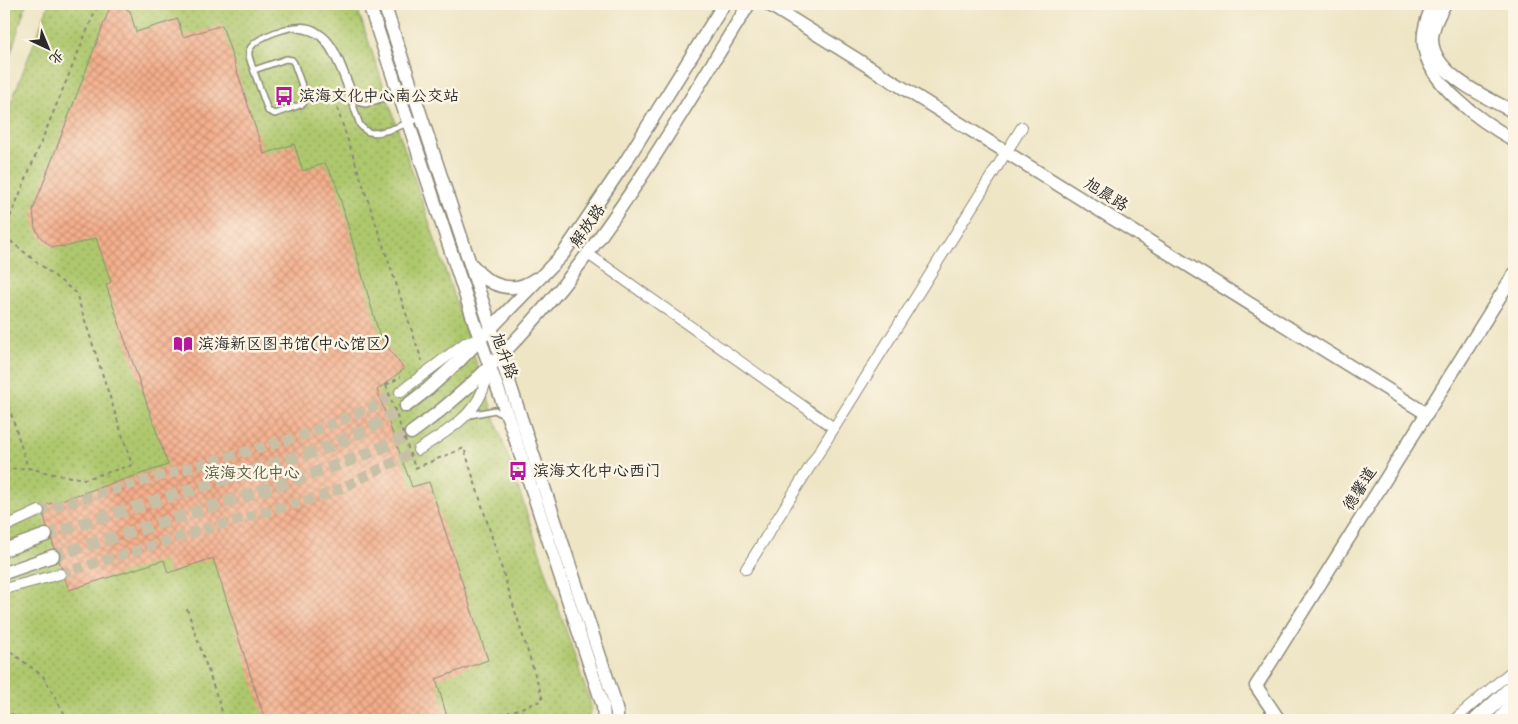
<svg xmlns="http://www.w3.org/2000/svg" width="1518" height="724" viewBox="0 0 1518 724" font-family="Kalam,'LXGW WenKai TC',sans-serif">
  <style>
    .park { fill: url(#park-dots); stroke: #6c7a4c }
    .building { fill: url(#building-cross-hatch) }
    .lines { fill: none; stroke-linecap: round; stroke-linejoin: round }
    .minor-tunnel { stroke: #c7c0a6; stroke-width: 10; stroke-dasharray: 10 5; stroke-linecap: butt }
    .tertiary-tunnel { stroke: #c7c0a6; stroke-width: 12; stroke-dasharray: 12 6; stroke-linecap: butt }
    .service-casing { stroke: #8c8878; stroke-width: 8 }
    .minor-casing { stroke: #8c8878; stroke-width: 12 }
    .tertiary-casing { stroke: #8c8878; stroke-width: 15 }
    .secondary-casing { stroke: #8c8878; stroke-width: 18 }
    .path { stroke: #8c8878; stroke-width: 2; stroke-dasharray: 4 4; stroke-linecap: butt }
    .service { stroke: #fff; stroke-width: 5 }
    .minor { stroke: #fff; stroke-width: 10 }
    .tertiary { stroke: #fff; stroke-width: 12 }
    .secondary { stroke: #fff; stroke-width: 15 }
    .path-bridge { stroke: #8c8878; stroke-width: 2; stroke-dasharray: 4 4; stroke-linecap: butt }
    .labels { text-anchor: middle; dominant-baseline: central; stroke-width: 5; stroke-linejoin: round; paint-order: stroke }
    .poi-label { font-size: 16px; fill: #2b2b2b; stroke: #fcf5e5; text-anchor: start }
    .street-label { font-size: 16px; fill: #2b2b2b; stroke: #fcf5e5 }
    .park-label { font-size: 16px; fill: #525a3f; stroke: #fcf5e5 }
  </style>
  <defs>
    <pattern id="park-dots" width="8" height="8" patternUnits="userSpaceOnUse" patternTransform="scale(1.25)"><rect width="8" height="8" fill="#aec86d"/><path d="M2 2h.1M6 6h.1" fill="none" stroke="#8ea35a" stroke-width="1.8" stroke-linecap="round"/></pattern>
    <pattern id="building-cross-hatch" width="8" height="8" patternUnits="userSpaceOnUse" patternTransform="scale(1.25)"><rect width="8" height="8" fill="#f5af8c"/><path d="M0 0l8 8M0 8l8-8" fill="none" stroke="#c78f73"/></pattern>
  </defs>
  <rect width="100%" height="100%" fill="#fcf5e5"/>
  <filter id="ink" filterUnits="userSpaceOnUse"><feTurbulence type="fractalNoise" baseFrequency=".02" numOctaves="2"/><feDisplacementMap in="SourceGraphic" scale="10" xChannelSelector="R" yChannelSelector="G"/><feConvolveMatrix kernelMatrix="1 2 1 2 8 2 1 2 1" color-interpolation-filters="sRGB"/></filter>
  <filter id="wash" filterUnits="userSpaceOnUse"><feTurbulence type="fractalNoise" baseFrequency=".0096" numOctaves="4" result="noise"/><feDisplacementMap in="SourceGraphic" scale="20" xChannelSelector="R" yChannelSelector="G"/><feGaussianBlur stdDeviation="1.12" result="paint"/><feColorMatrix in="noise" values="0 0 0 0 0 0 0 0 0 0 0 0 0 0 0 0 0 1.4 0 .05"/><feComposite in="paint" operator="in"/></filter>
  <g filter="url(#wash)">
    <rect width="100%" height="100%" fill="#eee5c5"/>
    <g class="park">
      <path d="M4,4H26L4,76Z"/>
      <path d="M49,4H356L592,708L587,720H4V121Z"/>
    </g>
    <g id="blocks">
      <path class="building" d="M119,5L130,11L136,32L178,19L183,37L222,25L264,154L294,144L303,171L325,163L336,184L380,337L404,369L377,390L412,487L429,482L488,660L436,679L448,720H265L213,558L168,573L164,560L69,590L65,579L66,572L61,567L59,561L61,554L54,548L52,540L54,533L47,527L44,516L45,509L43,506L168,465L106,285L111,282L96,238L69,246L52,247L41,238L35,228L33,210L110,7Z"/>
    </g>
  </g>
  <g filter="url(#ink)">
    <use href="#blocks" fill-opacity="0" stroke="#8c8878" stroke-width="1"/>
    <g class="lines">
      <g class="minor-tunnel">
        <path d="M39,511L304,435L371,408L400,392"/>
        <path d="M60,574L195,532L321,496L344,487L418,450"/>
      </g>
      <g class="tertiary-tunnel">
        <path d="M46,535L331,446L375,425L406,406"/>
        <path d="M53,556C130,532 208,509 284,483C328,468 371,455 411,433"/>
      </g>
      <g class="service-casing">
        <g id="service">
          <path d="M298,29C306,30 314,32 320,37C338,53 351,101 360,125C363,128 365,131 369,132C381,136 409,122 421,118"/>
          <path d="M254,70L286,59L292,60L294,63L306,97L303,104L275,114L268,111L251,63C250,59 248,55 249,51C253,37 293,24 307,27C313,28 319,32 324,36C340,49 346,82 357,100L361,103L366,104L399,93"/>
          <path d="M470,415L495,410L504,416"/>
        </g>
      </g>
      <g class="minor-casing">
        <g id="minor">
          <path d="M588,254L834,428"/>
          <path d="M400,392L465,343L480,339"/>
          <path d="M418,450C441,435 472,418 482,392C486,383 488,374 490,365"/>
          <path d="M4,527L39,511"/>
          <path d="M746,569L1022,127"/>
          <path d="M4,589L60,574"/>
          <path d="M1454,720L1514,669"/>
        </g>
      </g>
      <g class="tertiary-casing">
        <g id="tertiary">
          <path d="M369,4L480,339L510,423L603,706L604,720"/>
          <path d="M384,4L613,696L617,713V720"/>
          <path d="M768,4L1427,414"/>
          <path d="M1433,4C1428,17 1422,30 1424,45C1428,85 1482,122 1514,140"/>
          <path d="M1445,4C1439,14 1432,28 1432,40C1433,75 1488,98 1514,112"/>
          <path d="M473,266C488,286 513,295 535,279"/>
          <path d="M406,406L428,389L459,361L563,254L626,161L724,4"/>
          <path d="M411,433C563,324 653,158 749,4"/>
          <path d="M4,550L46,535"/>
          <path d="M4,573L53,556"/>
          <path d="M1279,720L1256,686L1514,274"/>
        </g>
      </g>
      <g class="secondary-casing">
        <g id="secondary">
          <path d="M1477,720L1514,686"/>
          <path d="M1501,720L1514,705"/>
        </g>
      </g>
      <g class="path">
        <path d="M337,108L422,361"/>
        <path d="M4,232L98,4"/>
        <path d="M4,236L76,293L132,465L85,479L58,475L28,468L4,469"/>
        <path d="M386,385L401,377"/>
        <path d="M4,391L28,468"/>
        <path d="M415,468L464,448L543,700L488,720"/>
        <path d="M187,609L225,720"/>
        <path d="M4,647L43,676L68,720"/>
        <path d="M4,709L21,720"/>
      </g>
      <use href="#service" class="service"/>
      <use href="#minor" class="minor"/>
      <use href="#tertiary" class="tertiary"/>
      <use href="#secondary" class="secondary"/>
      <path class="path-bridge" d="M386,385L415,468"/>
    </g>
  </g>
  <defs>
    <g id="bus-bare" transform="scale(1.5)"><path d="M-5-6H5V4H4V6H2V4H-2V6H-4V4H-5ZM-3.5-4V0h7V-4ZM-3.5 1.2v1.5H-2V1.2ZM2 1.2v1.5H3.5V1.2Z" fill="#b5179e" stroke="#fcf5e5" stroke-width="2.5" paint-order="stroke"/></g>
    <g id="library-bare" transform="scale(1.5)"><path d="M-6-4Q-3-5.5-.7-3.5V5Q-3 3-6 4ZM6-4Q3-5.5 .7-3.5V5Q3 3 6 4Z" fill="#b5179e" stroke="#fcf5e5" stroke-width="2.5" paint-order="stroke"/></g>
  </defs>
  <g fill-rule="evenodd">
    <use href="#bus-bare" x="284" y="96"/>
    <use href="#library-bare" x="183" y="344"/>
    <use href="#bus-bare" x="518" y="471"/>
  </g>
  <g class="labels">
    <g class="poi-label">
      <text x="299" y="96">滨海文化中心南公交站</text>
      <text x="198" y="344">滨海新区图书馆(中心馆区)</text>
      <text x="533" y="471">滨海文化中心西门</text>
    </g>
    <g class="street-label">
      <text transform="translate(1106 195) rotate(32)">旭晨路</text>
      <text transform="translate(588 226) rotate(-55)">解放路</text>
      <text transform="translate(504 356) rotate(70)">旭升路</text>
      <text transform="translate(1360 489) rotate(-58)">德馨道</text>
    </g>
    <g class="park-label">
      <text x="252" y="473">滨海文化中心</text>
    </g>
  </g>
  <rect width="1518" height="724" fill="none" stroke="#fcf5e5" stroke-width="20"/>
  <g transform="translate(48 48) rotate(136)" stroke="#fcf5e5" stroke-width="4" paint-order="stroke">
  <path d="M0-4L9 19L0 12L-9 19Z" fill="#2b2b2b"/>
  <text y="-8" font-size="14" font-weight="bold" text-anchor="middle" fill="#2b2b2b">北</text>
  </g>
</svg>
